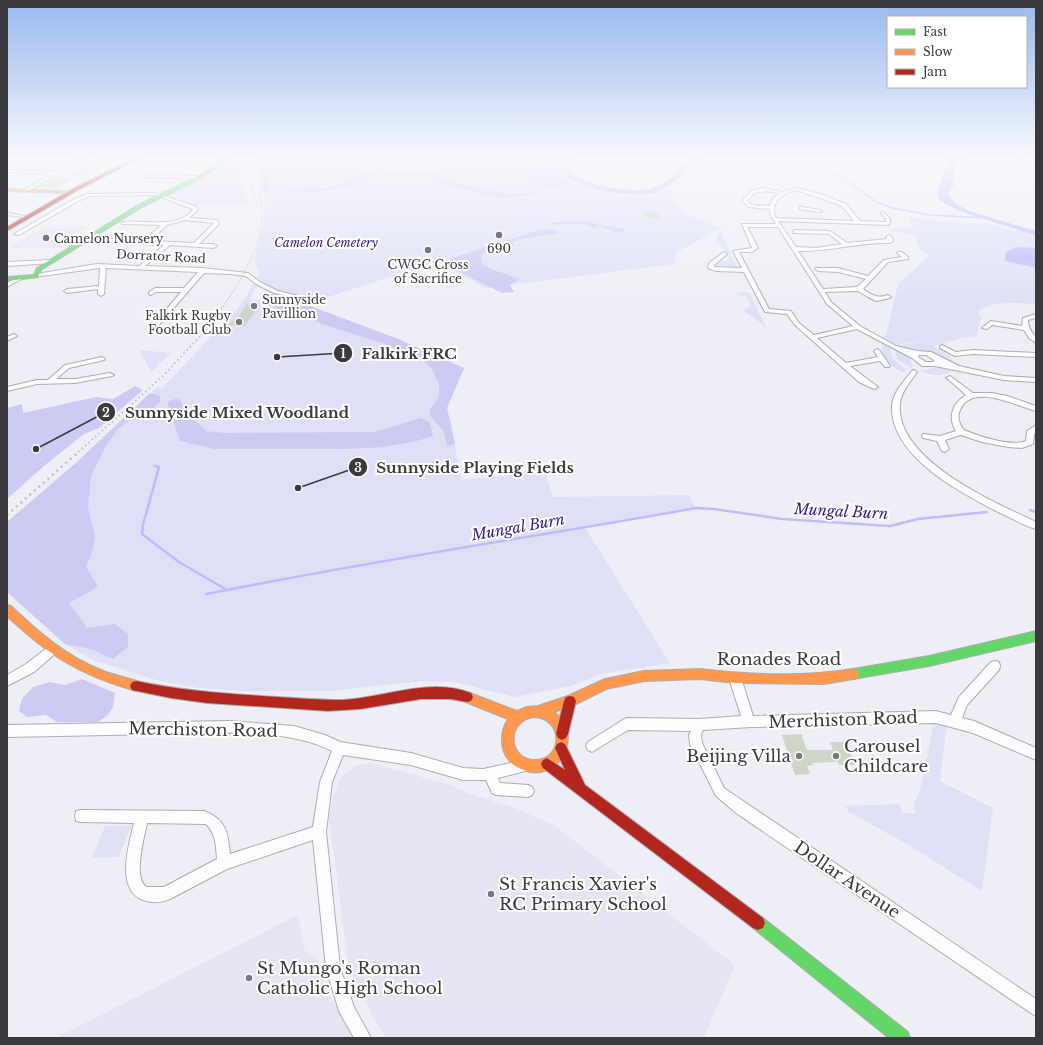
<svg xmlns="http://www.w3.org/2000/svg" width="1043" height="1045" viewBox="0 0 1043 1045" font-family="'Libre Baskerville',serif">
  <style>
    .built { fill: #e4e4f3 }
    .green { fill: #dfe0f6 }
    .forest { fill: #cbcbf4 }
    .water { fill: #bebdfc }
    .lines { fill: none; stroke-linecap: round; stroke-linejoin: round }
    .stream-far1 { stroke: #bebdfc; stroke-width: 1.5 }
    .stream { stroke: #bebdfc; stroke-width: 2.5 }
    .river { fill: #bebdfc; fill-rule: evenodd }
    .building { fill: #ced6c8 }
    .street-casing { stroke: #abacb1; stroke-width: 2 }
    .fast-casing { stroke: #abacb1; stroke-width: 2 }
    .slow-casing { stroke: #abacb1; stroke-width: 2 }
    .jam-casing { stroke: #abacb1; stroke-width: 2 }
    .street { fill: #fcfdfe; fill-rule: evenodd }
    .fast { fill: #63d668; fill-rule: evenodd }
    .slow { fill: #ff974d; fill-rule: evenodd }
    .jam { fill: #b3261e; fill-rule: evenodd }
    .rail-far2 { stroke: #c1c1c3; stroke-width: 1.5; stroke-dasharray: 1 2; stroke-linecap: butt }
    .rail-far1 { stroke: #c1c1c3; stroke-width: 2; stroke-dasharray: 1.5 3; stroke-linecap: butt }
    .rail { stroke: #c1c1c3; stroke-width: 2.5; stroke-dasharray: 2 4; stroke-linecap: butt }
    .poi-dot { fill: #78797e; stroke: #fff; stroke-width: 1.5 }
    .labels { text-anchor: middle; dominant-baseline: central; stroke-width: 4; stroke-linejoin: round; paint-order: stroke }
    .far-poi-label { font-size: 12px; fill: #39393e; stroke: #fff; text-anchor: start }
    .far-park-label { font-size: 12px; font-style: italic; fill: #311a7d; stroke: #fff }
    .far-street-label { font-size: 12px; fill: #39393e; stroke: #fff }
    .water-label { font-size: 15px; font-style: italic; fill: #311a7d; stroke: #fff }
    .near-street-label { font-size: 17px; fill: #39393e; stroke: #fff }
    .near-poi-label { font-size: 17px; fill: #39393e; stroke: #fff; text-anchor: start }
    .leader { fill: none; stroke: #39393e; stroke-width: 1.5 }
    .callout-dot { fill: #39393e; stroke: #fff; stroke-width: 1.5 }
    .mark-label { font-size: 12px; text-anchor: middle; font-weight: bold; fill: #fff }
    .callout-label { font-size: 15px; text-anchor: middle; font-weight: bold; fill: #39393e; stroke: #fff; stroke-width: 4; stroke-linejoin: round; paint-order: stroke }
  </style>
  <rect width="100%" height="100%" fill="#eeeff6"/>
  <g class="built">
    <path d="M45,226L87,227L62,242L66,245L61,248L7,249Z"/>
    <path d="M371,763L451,785L468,793L515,808L554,825L735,965L704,1038H387L378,1026L355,981L348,963L329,819L332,800L340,779L355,766Z"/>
    <path d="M298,915L305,951L317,958L325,986L352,1035L350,1038H55Z"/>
  </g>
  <g class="green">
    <path d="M264,157H510L511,162L550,188L572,184L611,195L640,196L656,194L669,188L676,193L671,197C680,215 704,221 721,228L677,252L674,264L486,288L437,262L325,298C317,294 312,297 304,297C292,296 264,287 258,277L260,273C248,260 262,238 264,222C267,207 262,191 262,175C261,169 263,163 264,157Z"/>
    <path d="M230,160L242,161L238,177L250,206H198L168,195Z"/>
    <path d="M909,217L947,222L989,224L1036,236V304C1021,303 989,300 978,312L982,319L979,323L977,336L962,338L933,346L950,356L956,365L928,351L909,349L898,346L908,343H922L907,342L897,345L881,337L886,336L898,284L929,256L919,247L914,236L901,232L890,231L889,229H895L894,227L913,229Z"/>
    <path d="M720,230L736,265L740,269L714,267V263L719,260L726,261L729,259L724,248L714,243Z"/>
    <path d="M252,284L257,285L250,299L262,300L276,292L316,301L310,306L398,339L464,368L447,408L452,427L461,480L545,471L553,497L689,495L695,507L584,526L670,663L600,674L571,686L515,697L454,682L423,681L331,691H243L198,688L156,680L93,660L65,644L7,592V522L77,462L157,387L162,388L235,312L246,297Z"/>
    <path d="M741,292H749L766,327L742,310L751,306L746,296L739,295L738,294Z"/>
    <path d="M882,343L891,348C889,358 899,365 907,369L904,373C891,367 881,358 882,343Z"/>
    <path d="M894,349C903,353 914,358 912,369L897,359Z"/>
    <path d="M139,350L171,353L151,372Z"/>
    <path d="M937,367L954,369C946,378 931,375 920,372L924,370Z"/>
    <path d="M947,723L940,781L993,808L982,891L910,846L849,812L845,806L899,804L903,813H916L913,804C923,794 929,742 933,726Z"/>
    <path d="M131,825L119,857L92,858L105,826Z"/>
  </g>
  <g class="forest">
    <path d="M261,157H275L269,173L267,182L272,188L266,191L262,190L259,169Z"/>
    <path d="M510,157H560C557,169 564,176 572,184L550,188L512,171L509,165L511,162Z"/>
    <path d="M431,169L438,171L442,176L455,183L509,194H523L549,188L529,195L497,198L440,184L429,177L419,175L367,178L359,183L343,188L312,193L284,191V189L326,188L347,182L357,175L364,174L384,175Z"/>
    <path d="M567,221H589L599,225L626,229L623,232H615L606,228L599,226L593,228L582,224H551L552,223Z"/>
    <path d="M542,229L555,230L557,232L556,234L520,239L513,242L514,246C508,247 503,252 498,253C491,253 488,251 481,255L482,263L491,269L520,279L510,285L514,292L502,293L439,262Z"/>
    <path d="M276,292L316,301L310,306L398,339L464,368L447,408L455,444L447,446L444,432L430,415V409L436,402L439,394V384L432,369L424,361L388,345L322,324L296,310L277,309L262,300Z"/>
    <path d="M135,386L143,390L99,428L84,434L45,465L7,499V408L22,404L23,413L96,397L113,399Z"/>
    <path d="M149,394H156L160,396V401L152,410L135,417L119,428L107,444L91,476L88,507L95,537L93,549L86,567L98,587L69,603L87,628L115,624L128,634V647L113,659L91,649L65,644L7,592V522L77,462Z"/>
    <path d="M178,398L187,412L206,431L224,433L375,432L421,418L430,423L433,436L417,441L383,447L349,449H215L180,441L167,402Z"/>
    <path d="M82,679L115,693L113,707L108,715L98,722H57L46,715L27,717L19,711L22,699L33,687L50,682L65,685Z"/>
  </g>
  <g class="water">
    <path d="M951,157H961L954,172V185L947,194L953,201L968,211L1036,231V236L957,210L939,200L937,191Z"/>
    <path d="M1016,247L1036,248V268L1006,261L1005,259L1006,252Z"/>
  </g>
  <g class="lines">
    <path class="stream-far1" d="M802,161L846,180L875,201L892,208L931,215L984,218"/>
    <g class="stream">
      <path d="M155,466L159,467L143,525L142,534L179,562L227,590C383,559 540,536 696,508L714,509L782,519L890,526L918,519L987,512"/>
      <path d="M1030,510L1036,512"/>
      <path d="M206,594L227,590"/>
    </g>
    <path class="river" d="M563,157H569C569,163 568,169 573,174C586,186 636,194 653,188C668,183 680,169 691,158L700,157C687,170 673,187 655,193C636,198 582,191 568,177C562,171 561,164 563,157Z"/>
  </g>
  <g class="building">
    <path d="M99,158L109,159L112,164L105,165L99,169L92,168L78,177H67Z"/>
    <path d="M55,177L74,178L58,188L38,187Z"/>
    <path d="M655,211L661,218L648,219L642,212Z"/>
    <path d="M248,303H260L245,326L229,325L234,319H237Z"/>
    <path d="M801,734L807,750H833L830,742H846L855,765H839L838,762L812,763L813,765L807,766L810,774L795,775L782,735Z"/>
  </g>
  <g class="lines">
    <g class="street-casing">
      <g id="street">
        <path d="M82,157H87L26,192L24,190L52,174L7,172V170L56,172Z"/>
        <path d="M100,157H125L123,158Z"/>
        <path d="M141,163H221L223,164L221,165H140Z"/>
        <path d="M145,175L200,176L202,177L200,178L143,177Z"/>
        <path d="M762,188L783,192L797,188L823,195L846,204L860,221L886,222V219L881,213L883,212L890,219V224L888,225L778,221L796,247L816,248L842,244L829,234L793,233V231L795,230L830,231L847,243L887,239L886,237L889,235L892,237L893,241L890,243C859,242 829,252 798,251L823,289L857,287L866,279L838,272L818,271L815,269L816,268H838L868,276L884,260L902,257L897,253L898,252H902L908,257V259L888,262L863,289C872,295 877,299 888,295L891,297L890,298L876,301L868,297L858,291L825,292L831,302L860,326L896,346L917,351L931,352L959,366L1004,376L1036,378V382L1004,380L935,366H922L912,358L857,329L817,338L846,363L878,357L874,351L877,349L879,350L890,366L889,367H885L880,361L850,366L878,387L874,389L859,382L795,325L787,314L765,312L744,272L716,271L708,268L709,263L724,252L727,254L726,255L714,265V267L742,268L733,251L752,248L742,224H776L771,216L769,209L749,207L742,201L751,191ZM797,190L842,206L854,221L776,218C769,203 783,192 797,190ZM767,191L779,193L772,200L770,206L752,205L747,201L754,193ZM747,227H778L827,304L853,326L814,335L799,323L791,311L769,309L739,252H752L758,248ZM919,355H926L934,360V362H926L918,357Z"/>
        <path d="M155,193L197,207L198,210L189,218L218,220L219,224L199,244H214L217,246L214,248L170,245L145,266L203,268L248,273L260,282L278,291L311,299L308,301L274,293L256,284L246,276L230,274L204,273L159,325H155V323L181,292H156L151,295L149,294V292L155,288H184L198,272L106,268L104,294L101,296L98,294V289L67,293L64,291L67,289L99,286L100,268L34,277V275L36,274L97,264L139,266L164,245L97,242L94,240L97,238L144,241L161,225L124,224H122V222C143,219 180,230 193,209L155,195L90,196L80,200L19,235L14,234L76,198L89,194ZM185,220L214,223L194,243L150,241L167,225Z"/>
        <path d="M802,207L820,210L822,211L820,212L800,209V207Z"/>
        <path d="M7,213L25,216L23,217L7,215Z"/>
        <path d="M50,260L52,261V263L7,266V262Z"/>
        <path d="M18,277L23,278L7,287V283Z"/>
        <path d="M1036,314V318L1028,320C1028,327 1031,332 1036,337V343L1029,338L1024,330L992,325L987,329L982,328L991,321L1022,326L1023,318Z"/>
        <path d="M14,334L17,336L7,341V337Z"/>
        <path d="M942,345L956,352L973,350L1036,353V357L973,354L955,356L940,348V346Z"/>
        <path d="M102,357L105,359L104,360L69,368L56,379H75L110,373L114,375L112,376L75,383L37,384L7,391V387L37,380H48L65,365Z"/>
        <path d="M914,370L917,372C911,381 901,392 900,404C895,460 994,502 1036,522V529C1024,526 1012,518 1000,513C961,493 889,456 892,405C893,392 905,380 912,371Z"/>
        <path d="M950,376L973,393H992L1007,396L1036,406V411C1016,406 972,382 960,410C957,417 959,424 964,430C978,436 1011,447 1026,441L1027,431L1036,425V432L1034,434L1033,444L1022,448L1008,447L982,442L961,435L945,440L949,449L945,452L942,451L937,441L923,438L922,436L923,434L940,436L956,431C947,417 953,403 966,395L948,379L946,378Z"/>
        <path d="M52,645L56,647L57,650L56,653L34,672L7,686V675L26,664L48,647Z"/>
        <path d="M995,661L999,662L1000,666L999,670L967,705L962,718L974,721L1036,748V760L973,733L936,723L752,727L703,730L701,735L702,743L724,788L746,803L1036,999V1016L1031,1013L736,813L716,796L690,744L689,735L691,731L628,730L592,752L588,750L586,746L588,742L626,718L699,719L741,716L729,678L731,674L735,673L739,674L741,678L753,716L936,711L951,715L959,697L991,662Z"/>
        <path d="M229,721L294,726L325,735L340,742L411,753L463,768L483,769L525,760L529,762L531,766L529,770L498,778L500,783L528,785L532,787L534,791L532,795L528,797L496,795L492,793L486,780H463L411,765L343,755L332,782L326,832L340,968L354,1007L371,1038H354L339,1011L326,968L313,840L227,869L170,899C161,903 152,903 143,900C115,889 129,844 134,823L81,822L76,821L75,816L76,811L81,810L204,811C226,819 228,833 230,854L313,827L320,782L332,751C286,727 210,733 159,734C108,735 58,736 7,737V725ZM147,823L206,824C216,834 216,846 217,859L164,887H146C133,877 144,838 147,823Z"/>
      </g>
    </g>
    <g class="fast-casing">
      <g id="fast">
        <path d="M220,157H224L227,160L202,178L142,207L41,270L38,277L7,281V277L34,275L37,268L138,205L198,176L222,160Z"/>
        <path d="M1036,631V641L929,666L853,679L849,678L847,674L849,670L853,669L929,656Z"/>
        <path d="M758,916L763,918L908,1032L910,1038H889L753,928L751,923L753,918Z"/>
      </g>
    </g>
    <g class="slow-casing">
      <g id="slow">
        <path d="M7,189L64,191L66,192L64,193L7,191Z"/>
        <path d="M7,605L11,606C38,632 66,656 101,670C114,676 127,677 140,682L142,686L140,690L136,691C79,675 50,656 7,616Z"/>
        <path d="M700,669C750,675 803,677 853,669L857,670L859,674L857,678L853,679L824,684L735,683L700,679L644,681L606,689L574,705L554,712C585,733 559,784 524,770C514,767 508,761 504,752C500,740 502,729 508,719L463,701L461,697L463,693L467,692L517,711L527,707L538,706L568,696L605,679L644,671ZM535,717C564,719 563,760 535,760C507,760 506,719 535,717Z"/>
      </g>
    </g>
    <g class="jam-casing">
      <g id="jam">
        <path d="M137,157H142L80,189L7,231V227L76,187Z"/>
        <path d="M136,681C183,691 230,694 278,697C299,698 320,700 342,700C384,698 429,677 471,693L473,697L471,701L467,702L451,699H421L360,709L328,711L207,703L171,698L132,690L130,686L132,682Z"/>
        <path d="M570,696L574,697L576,701L568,734L566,738L562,740L558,738L556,734L564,701L566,697Z"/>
        <path d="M561,742L565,744L585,785L763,918L765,923L763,928L758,930L753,928L543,768L541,764L543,760L547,758L565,770L555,748L557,744Z"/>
      </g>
    </g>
    <use href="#street" class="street"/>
    <use href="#fast" class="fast"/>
    <use href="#slow" class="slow"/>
    <use href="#jam" class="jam"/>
    <g class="rail-far2">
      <path d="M251,157C246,176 253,190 258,208"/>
      <path d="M203,333C226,305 263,252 262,215C262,195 255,177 258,157"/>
    </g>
    <path class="rail-far1" d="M75,455L163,376L204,332"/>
    <path class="rail" d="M7,515L76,454"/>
  </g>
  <linearGradient id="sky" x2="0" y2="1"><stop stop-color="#97b8f0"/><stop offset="0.52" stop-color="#f7f8fb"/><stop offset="1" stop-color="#f7f8fb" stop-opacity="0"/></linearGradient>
  <rect width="1043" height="303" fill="url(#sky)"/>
  <g class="poi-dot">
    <circle cx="499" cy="235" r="4"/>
    <circle cx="46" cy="238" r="4"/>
    <circle cx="428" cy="250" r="4"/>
    <circle cx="254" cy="306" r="4"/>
    <circle cx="239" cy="322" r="4"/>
    <circle cx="799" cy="756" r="4"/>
    <circle cx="836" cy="756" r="4"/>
    <circle cx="491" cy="894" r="4"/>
    <circle cx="249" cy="978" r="4"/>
  </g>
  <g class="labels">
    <g class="far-poi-label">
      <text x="54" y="238">Camelon Nursery</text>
      <text x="499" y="248" text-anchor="middle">690</text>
      <text x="428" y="264" text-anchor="middle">CWGC Cross<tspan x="428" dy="14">of Sacrifice</tspan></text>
      <text x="262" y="299">Sunnyside<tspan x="262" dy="14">Pavillion</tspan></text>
      <text x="231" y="315" text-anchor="end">Falkirk Rugby<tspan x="231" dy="14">Football Club</tspan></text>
    </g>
    <g class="far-park-label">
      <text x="326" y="242">Camelon Cemetery</text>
    </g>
    <g class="far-street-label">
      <text transform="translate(161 256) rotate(3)">Dorrator Road</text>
    </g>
    <g class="water-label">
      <text transform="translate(841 511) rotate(3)">Mungal Burn</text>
      <text transform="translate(518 527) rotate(-10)">Mungal Burn</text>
    </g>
    <g class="near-street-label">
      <text x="779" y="659">Ronades Road</text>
      <text transform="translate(843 720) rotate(-2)">Merchiston Road</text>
      <text transform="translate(203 730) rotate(1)">Merchiston Road</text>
      <text transform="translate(847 880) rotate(34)">Dollar Avenue</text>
    </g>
    <g class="near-poi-label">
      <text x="844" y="746">Carousel<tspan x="844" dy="20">Childcare</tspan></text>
      <text x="791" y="756" text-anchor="end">Beijing Villa</text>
      <text x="499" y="884">St Francis Xavier's<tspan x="499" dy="20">RC Primary School</tspan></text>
      <text x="257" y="968">St Mungo's Roman<tspan x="257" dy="20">Catholic High School</tspan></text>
    </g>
  </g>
  <path class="leader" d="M277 357L343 353M36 449L106 412M298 488L358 467"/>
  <g class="callout-dot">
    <circle cx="277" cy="357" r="4"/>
    <circle cx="36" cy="449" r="4"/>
    <circle cx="298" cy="488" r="4"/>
    <circle cx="343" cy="353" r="10"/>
    <circle cx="106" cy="412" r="10"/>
    <circle cx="358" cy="467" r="10"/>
  </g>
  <g class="mark-label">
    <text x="343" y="358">1</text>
    <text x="106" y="417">2</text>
    <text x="358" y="472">3</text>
  </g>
  <g class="callout-label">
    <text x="409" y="359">Falkirk FRC</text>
    <text x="237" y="418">Sunnyside Mixed Woodland</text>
    <text x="475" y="473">Sunnyside Playing Fields</text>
  </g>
  <rect width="1043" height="1045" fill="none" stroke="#39393e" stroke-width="16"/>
  <rect x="887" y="16" width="140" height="72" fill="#ffffff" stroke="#b0b0b2"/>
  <rect x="895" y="29" width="20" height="6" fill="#63d668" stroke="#b0b0b2"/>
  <text x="923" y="36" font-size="12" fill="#39393e">Fast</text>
  <rect x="895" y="49" width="20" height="6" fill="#ff974d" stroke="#b0b0b2"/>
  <text x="923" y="56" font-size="12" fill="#39393e">Slow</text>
  <rect x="895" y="69" width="20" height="6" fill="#b3261e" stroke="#b0b0b2"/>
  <text x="923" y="76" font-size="12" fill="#39393e">Jam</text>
</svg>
